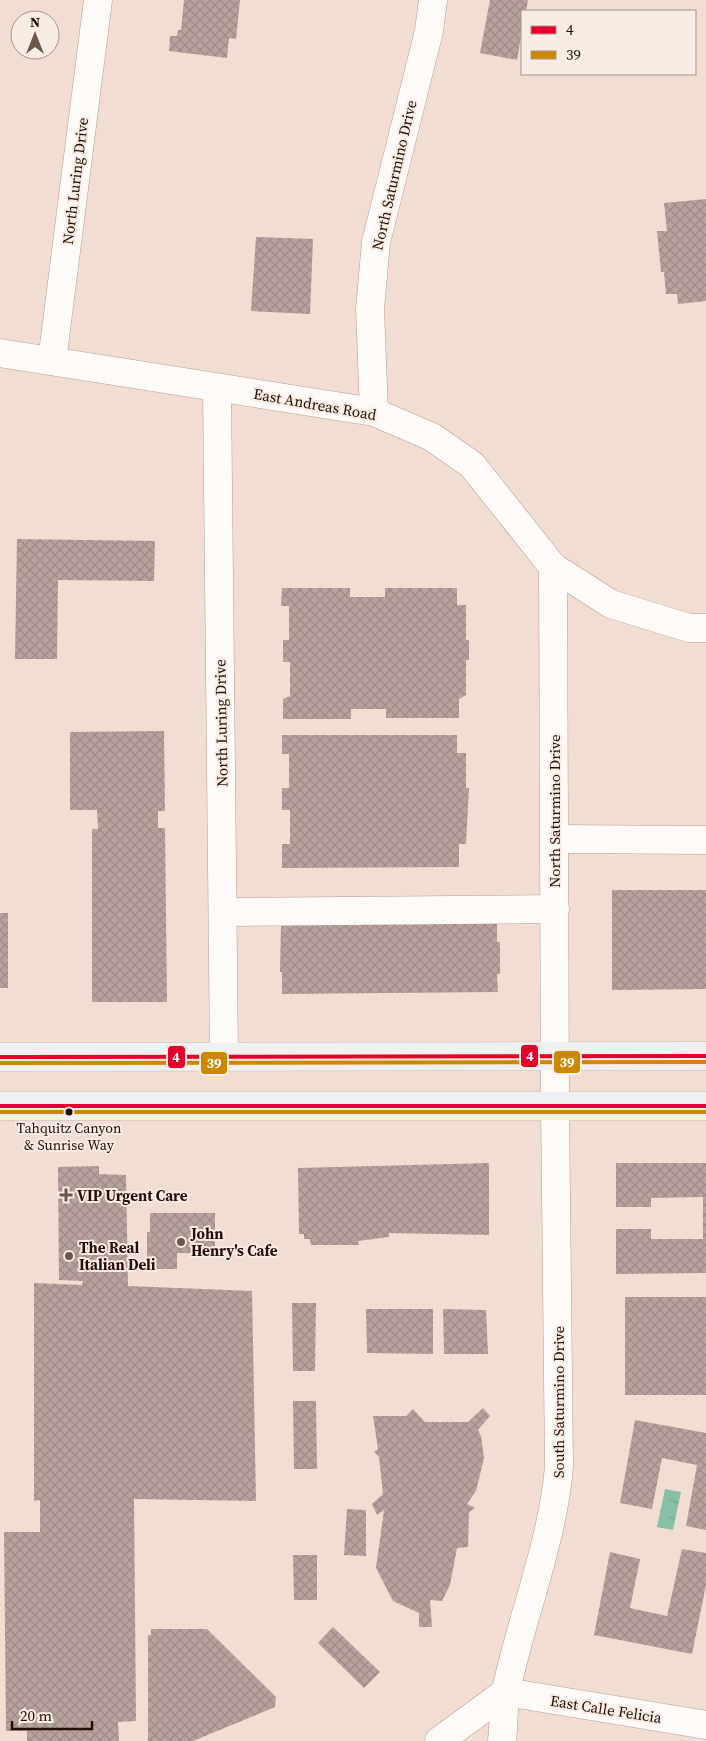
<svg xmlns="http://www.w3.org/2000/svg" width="706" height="1741" viewBox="0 0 706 1741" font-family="'Source Serif 4',serif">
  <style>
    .water { fill: url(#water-ripples) }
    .building { fill: url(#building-cross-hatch) }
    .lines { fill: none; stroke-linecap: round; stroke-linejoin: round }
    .minor-casing { stroke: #b39e95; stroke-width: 29 }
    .major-casing { stroke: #cabeb8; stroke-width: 29 }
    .minor { stroke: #fdfaf8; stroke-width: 28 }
    .major { stroke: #eef0f1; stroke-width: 28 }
    .bus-1-casing { stroke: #f9ece5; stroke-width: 8 }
    .bus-2-casing { stroke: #f9ece5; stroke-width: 8 }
    .bus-1 { stroke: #e4002b; stroke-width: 4 }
    .bus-2 { stroke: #cd8801; stroke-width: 4 }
    .bus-dot { fill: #250f05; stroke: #f9ece5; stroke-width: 2 }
    .poi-dot { fill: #6d574d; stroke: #f9ece5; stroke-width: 2 }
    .labels { text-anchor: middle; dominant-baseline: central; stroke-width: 4; stroke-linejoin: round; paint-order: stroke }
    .bus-label { font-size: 14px; fill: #250f05; stroke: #f9ece5 }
    .street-label { font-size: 15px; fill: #250f05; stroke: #f9ece5 }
    .poi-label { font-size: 15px; font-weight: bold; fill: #250f05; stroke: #f9ece5; text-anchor: start }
    .line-badge { stroke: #f9ece5; stroke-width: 2 }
    .badge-label { font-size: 14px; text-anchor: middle; font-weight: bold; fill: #fff }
  </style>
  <defs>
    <pattern id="water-ripples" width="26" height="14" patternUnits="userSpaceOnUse" patternTransform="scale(1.25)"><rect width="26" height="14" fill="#88c0a6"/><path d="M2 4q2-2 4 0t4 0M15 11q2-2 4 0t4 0" fill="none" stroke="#75a48d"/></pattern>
    <pattern id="building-cross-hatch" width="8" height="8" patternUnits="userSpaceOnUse" patternTransform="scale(1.25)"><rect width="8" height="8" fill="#b8a29d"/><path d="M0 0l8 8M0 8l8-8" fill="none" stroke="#9e8a86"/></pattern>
  </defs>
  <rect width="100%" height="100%" fill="#f2ddd3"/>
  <path class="water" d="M665,1489L681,1492L673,1530L657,1527Z"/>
  <g class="building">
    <path d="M184,0H240L236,39L229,38L227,58L169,51L170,36H177L178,30H181Z"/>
    <path d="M490,0H528L526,11H522V31L517,60L480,53Z"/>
    <path d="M706,199V301L678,304L677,294H666L664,272H661L657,231H667L664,203Z"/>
    <path d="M256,237L313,239L310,314L251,311Z"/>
    <path d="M17,539L155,541L154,581L58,580L57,659H15Z"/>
    <path d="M282,588H350V597H385V588H457V605H466V640H469V660H466V695L459,699V718H386V709H351V719H283V699L290,696V662H283V640H289V606H281Z"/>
    <path d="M164,731L165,811H158V828H165L167,1002H92V829H98L97,810H70V732Z"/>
    <path d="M282,735H457V753H466V788H469L466,844H459V867L282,868V844H290V810H282V788H289V754H282Z"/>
    <path d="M612,890H706V989L612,990Z"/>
    <rect x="0" y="913" width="8" height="75"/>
    <path d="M497,923V942H500V974H497L498,992L282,994V972H280L281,924Z"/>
    <path d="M489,1163V1235L389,1233V1237L358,1241L359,1245H311L310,1239H304V1234H299L298,1168Z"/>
    <path d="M616,1163H706V1273L616,1274V1229H651V1239H703V1197L651,1198V1207H616Z"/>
    <path d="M99,1166V1174L126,1175L128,1286L252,1291L256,1501L134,1499L136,1721L118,1722L119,1741H27V1731H6L4,1532H40V1500L34,1501V1283L82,1285L83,1281L59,1280L58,1167Z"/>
    <path d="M150,1213H215V1253H177V1269H147V1232H150Z"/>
    <rect x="625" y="1297" width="81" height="98"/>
    <path d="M292,1303H316L315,1371H293Z"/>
    <path d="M366,1309H433V1354L367,1353Z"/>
    <path d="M443,1309L486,1310L488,1354H444Z"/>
    <path d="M293,1401H316L317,1469H294Z"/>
    <path d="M483,1408L490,1416L478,1430L481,1436L484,1458L476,1491L467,1504L475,1508L469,1512L468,1547L457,1548L450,1585L442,1601L430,1600L432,1627H419V1613L393,1601L376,1568L384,1510L377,1515L372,1504L383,1494L379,1457L374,1452L378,1449L373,1416H406L413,1409L425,1422H468Z"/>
    <path d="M635,1420L706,1433V1530L686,1526L697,1465L662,1458L652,1509L620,1503Z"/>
    <path d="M347,1509L366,1510V1556L344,1555Z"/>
    <path d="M682,1549L706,1553V1585L692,1654L594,1635L610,1552L640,1559L630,1608L667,1616Z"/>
    <path d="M293,1555H317V1600H294Z"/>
    <path d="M333,1627L380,1672L364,1688L318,1643Z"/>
    <path d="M151,1629H207L276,1697L275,1707L193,1741H148V1635H151Z"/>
  </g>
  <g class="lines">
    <g class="minor-casing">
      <g id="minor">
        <path d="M0,353L374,412L432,437L472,465L553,567L611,604L689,628H706"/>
        <path d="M52,361L98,0"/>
        <path d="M217,388L224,1057"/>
        <path d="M374,412L370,309L376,242L429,31L433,0"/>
        <path d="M554,839L706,840"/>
        <path d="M223,912L555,909"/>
        <path d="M439,1741L506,1692L706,1725"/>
        <path d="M502,1741C504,1725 503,1707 506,1691C522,1615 552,1545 559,1467L555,1105L553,567"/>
      </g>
    </g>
    <g class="major-casing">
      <g id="major">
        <path d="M0,1057L706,1056"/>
        <path d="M0,1106H706"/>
      </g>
    </g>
    <use href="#minor" class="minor"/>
    <use href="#major" class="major"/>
    <g class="bus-1-casing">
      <g id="bus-1">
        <path d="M0,1057L706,1056"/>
        <path d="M0,1106H706"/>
      </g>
    </g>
    <g class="bus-2-casing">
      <g id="bus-2">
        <path d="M0,1063L706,1062"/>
        <path d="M0,1112H706"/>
      </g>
    </g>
    <use href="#bus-1" class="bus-1"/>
    <use href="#bus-2" class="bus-2"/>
  </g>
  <circle class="bus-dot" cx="69" cy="1112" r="4.5"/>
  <g class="poi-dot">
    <path d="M63.5 1187.5h5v5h5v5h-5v5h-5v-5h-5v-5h5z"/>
    <circle cx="181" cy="1242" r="5"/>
    <circle cx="69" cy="1256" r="5"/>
  </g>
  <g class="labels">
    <g class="bus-label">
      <text x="69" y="1128">Tahquitz Canyon<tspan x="69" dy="17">&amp; Sunrise Way</tspan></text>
    </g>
    <g class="street-label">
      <text transform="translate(394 175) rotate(-77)">North Saturmino Drive</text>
      <text transform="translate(75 181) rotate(-83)">North Luring Drive</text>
      <text transform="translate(315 404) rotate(10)">East Andreas Road</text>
      <text transform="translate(221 723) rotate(-91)">North Luring Drive</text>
      <text transform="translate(554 811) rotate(-90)">North Saturmino Drive</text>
      <text transform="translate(558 1402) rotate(-90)">South Saturmino Drive</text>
      <text transform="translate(606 1709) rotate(9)">East Calle Felicia</text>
    </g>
    <g class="poi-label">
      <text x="77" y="1195">VIP Urgent Care</text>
      <text x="191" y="1233">John<tspan x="191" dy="17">Henry's Cafe</tspan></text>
      <text x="79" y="1247">The Real<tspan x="79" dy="17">Italian Deli</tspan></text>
    </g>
  </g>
  <g class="line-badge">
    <rect x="520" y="1044" width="19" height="24" rx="5" fill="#e4002b"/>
    <rect x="167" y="1045" width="19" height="24" rx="5" fill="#e4002b"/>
    <rect x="553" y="1050" width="28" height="24" rx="5" fill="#cd8801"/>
    <rect x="200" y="1051" width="28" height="24" rx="5" fill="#cd8801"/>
  </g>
  <g class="badge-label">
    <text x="530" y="1061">4</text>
    <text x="176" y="1062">4</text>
    <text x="567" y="1067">39</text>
    <text x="214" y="1068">39</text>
  </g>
  <rect x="521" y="10" width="175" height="65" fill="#f9ece5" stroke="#a4948b"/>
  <rect x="531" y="26" width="25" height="8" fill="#e4002b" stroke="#a4948b"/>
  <text x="566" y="35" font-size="15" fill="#250f05">4</text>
  <rect x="531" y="51" width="25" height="8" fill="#cd8801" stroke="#a4948b"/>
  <text x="566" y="60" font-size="15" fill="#250f05">39</text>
  <g transform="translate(35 35)"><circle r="24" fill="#f9ece5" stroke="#a4948b"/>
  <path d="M0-4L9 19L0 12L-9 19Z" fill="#6d574d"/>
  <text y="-8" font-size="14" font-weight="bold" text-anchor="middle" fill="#250f05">N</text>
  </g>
  <path d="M12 1721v8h80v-8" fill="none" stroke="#250f05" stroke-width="2.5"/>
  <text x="20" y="1721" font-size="15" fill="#250f05" stroke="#f9ece5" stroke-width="4" paint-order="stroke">20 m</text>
</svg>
